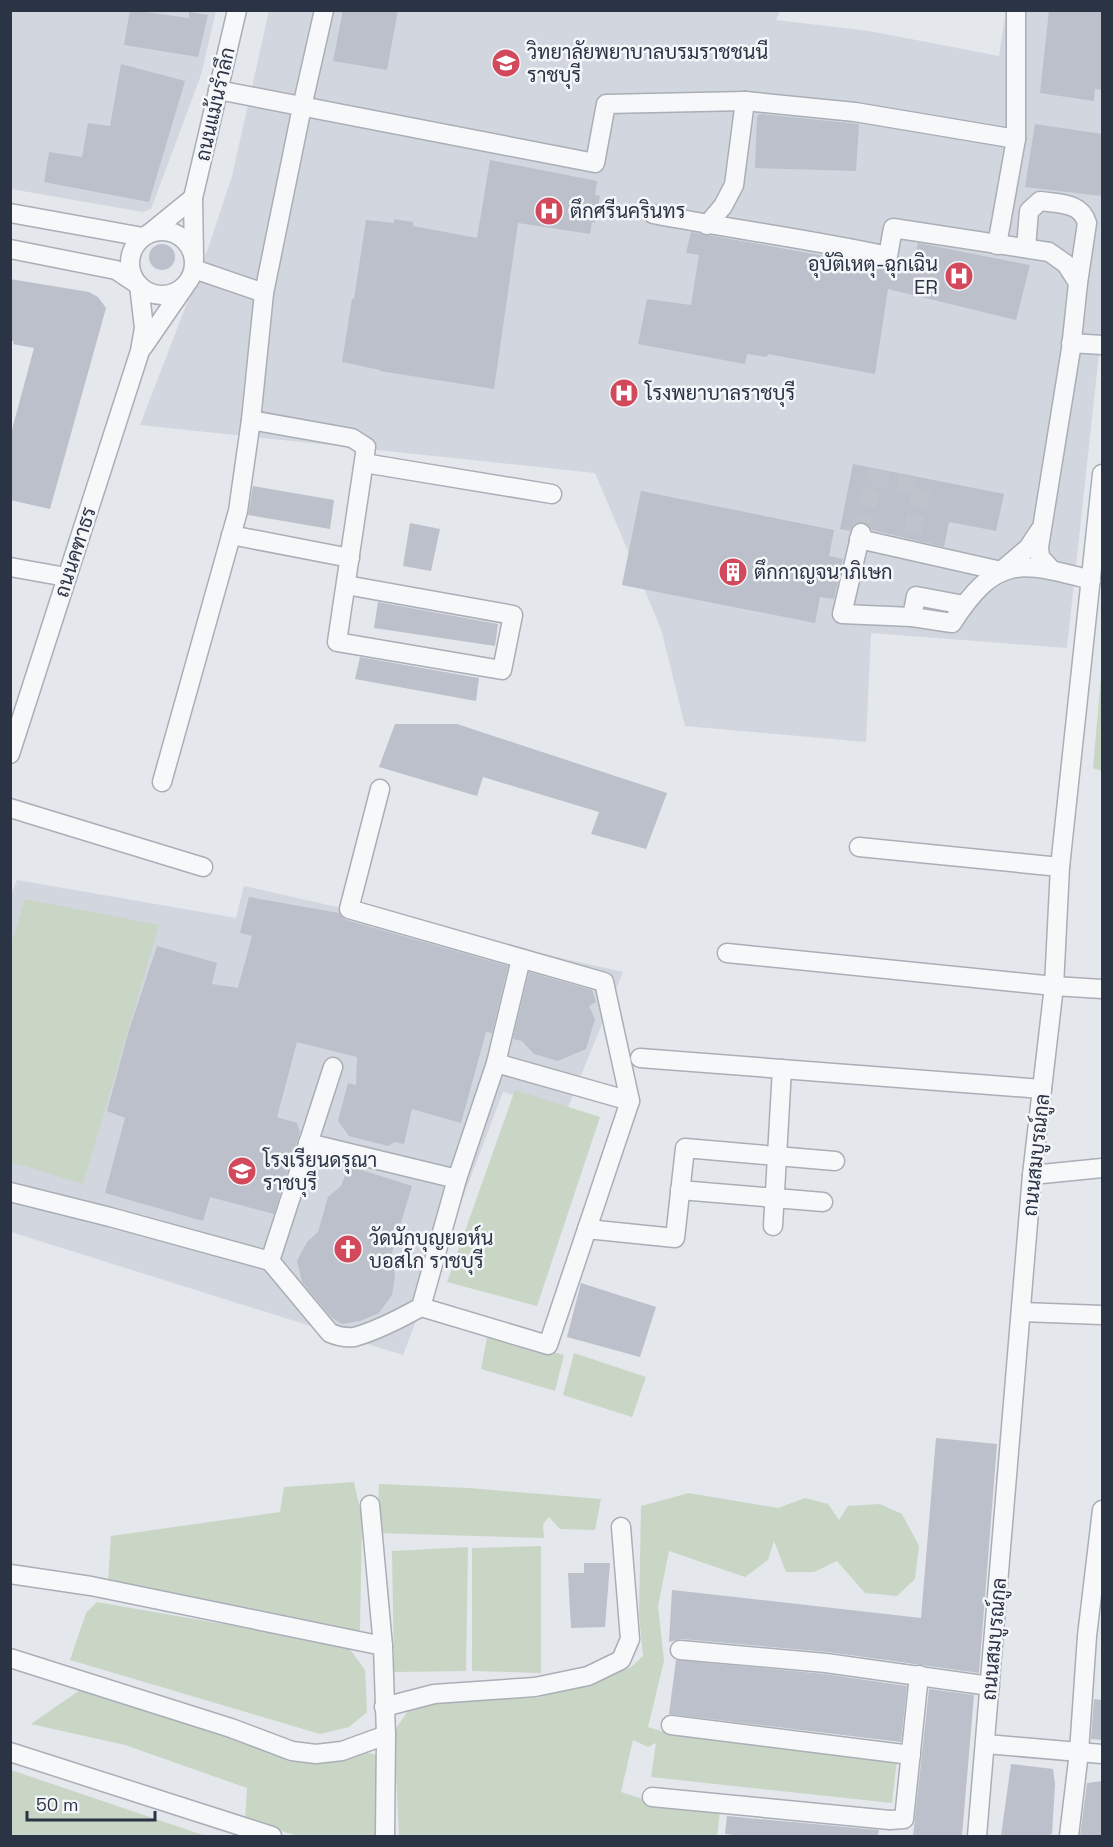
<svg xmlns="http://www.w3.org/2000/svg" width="1113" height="1847" viewBox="0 0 1113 1847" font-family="'Space Grotesk',Sarabun,sans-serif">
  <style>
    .built { fill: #d2d6de }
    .green { fill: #c9d6c5 }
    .building { fill: #bbc0ca }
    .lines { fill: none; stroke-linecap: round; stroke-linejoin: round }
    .minor-tunnel { stroke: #bfc3cb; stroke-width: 18; stroke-dasharray: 18 9; stroke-linecap: butt }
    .minor-casing { stroke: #a9aeb7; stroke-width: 21 }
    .minor { stroke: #f7f8fa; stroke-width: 18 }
    .labels { text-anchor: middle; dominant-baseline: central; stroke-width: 5; stroke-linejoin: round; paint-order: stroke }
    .poi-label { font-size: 20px; fill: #2b3445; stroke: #f4f6f9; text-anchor: start }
    .street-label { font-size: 20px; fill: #2b3445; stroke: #f4f6f9 }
  </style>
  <rect width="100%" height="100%" fill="#e4e7ec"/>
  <g class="built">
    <path d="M10,11H216L201,75L151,209L143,212L11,189Z"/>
    <path d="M269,11H780L776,20L869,31L999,56L1006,11H1102V326L1067,648L871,633L866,742L685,726L661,629L595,473L140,425L210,243L232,176Z"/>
    <path d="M17,880L236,918L244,886L623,972L567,1110L503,1092L403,1355L11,1232L10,897Z"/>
  </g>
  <g class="green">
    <path d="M1102,665V771L1093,768Z"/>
    <path d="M25,899L159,925L83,1184L11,1162V945Z"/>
    <path d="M515,1090L600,1117L537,1306L447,1282Z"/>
    <path d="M488,1333L564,1355L555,1391L481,1369Z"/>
    <path d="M574,1353L646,1377L632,1417L563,1395Z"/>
    <path d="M354,1482L362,1518L360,1630L352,1636L108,1582L111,1536L280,1512L284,1487Z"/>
    <path d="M379,1484L469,1488L601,1499L595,1530L560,1529L549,1517L543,1524L544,1538L377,1533Z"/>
    <path d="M689,1493L778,1508L805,1498L828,1504L839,1520L848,1506L880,1504L902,1514L919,1546L915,1579L897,1596L865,1593L837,1561L814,1572H786L774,1541L768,1560L745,1577L669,1551L658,1606L664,1661L648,1727L670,1734L897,1760L892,1803L651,1777L656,1743L648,1747L633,1740L621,1792L643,1799L647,1803L720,1811L717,1836H399L394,1731L408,1711L442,1700L537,1698L630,1668L643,1656L639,1615L641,1506Z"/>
    <path d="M541,1546V1673L472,1671V1548Z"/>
    <path d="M468,1547L466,1671L394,1672L392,1551Z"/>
    <path d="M97,1602L240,1627L277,1629L349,1648L365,1670L367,1712L349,1727L320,1734L70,1660L86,1613Z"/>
    <path d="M80,1690L251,1743L363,1751L376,1755L382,1831L379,1836H298L245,1820L247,1788L125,1745L31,1724Z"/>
    <path d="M11,1770L200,1834L209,1836H11Z"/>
  </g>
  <g class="building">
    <path d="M130,10L189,18V12L208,15L198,57L124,45Z"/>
    <path d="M343,10H398L387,70L333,61Z"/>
    <path d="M1049,10H1102V90L1095,89L1094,101L1040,93Z"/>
    <path d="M121,64L185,81L149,202L44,182L49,152L82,157L88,123L110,126Z"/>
    <path d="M760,114L859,124L856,171L755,168L757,116Z"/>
    <path d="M1035,124L1102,134V196L1025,187Z"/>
    <path d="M490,160L597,181L595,195L600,196L595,223L592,222L590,234L518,223L494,389L380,371V370L342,362L352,299H354L366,220L394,223V219L413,222V226L477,238Z"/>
    <path d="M691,232L886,267L893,266L912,269L918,243L1030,265L1016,320L888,289L875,374L768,354L767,357L747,354L745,364L638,344L647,299L691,305L699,255L686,253Z"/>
    <circle cx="162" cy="257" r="13"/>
    <path d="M10,279L89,292L98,297L106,308L50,509L10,500V437L34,348L13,344L14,341H10Z"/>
    <path d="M853,464L1004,494L996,531L949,522L944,547L872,530L868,524L863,522L853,525L850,531L840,529Z"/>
    <path d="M253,486L334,500L330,529L248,515Z"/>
    <path d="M641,491L834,530L829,556L843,559L834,599L820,597L815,623L622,585Z"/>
    <path d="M410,523L440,529L431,571L403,566Z"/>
    <path d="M378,602L498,624L495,646L374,628Z"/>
    <path d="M360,657L479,678L476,701L355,679Z"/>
    <path d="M395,724H457L667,793L646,849L591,834L599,812L483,777L477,796L379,767Z"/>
    <path d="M249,897L339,913L346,920L508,966L492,1033L486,1032L461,1123L412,1109L404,1144L395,1142L388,1146L349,1136L338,1121L348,1083L356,1085L357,1057L297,1042L277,1117L297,1123L300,1132L274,1214L210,1197L203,1221L105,1193L125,1118L107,1111L129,1030L157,946L217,963L212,984L238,988L252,936L240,933Z"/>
    <path d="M529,972L592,990L596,1002L589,1006L595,1019L586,1049L558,1061L534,1054L522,1041L513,1039Z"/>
    <path d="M349,1166L412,1186L391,1256L395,1276L392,1295L379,1313L360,1321L342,1324L331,1317L302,1282L297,1261L307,1242L318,1232L328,1197L341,1186Z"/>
    <path d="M581,1283L656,1307L640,1357L567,1337Z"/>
    <path d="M936,1438L997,1444L979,1673L828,1652L681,1639L669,1642L672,1590L921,1618Z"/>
    <path d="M584,1563H610L605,1627L571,1628L568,1573H584Z"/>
    <path d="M676,1660L825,1674L907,1686L901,1742L669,1714Z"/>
    <path d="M929,1689L974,1695L962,1836H913Z"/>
    <path d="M1094,1699L1102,1700V1740L1091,1739Z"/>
    <path d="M1011,1764L1053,1769L1055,1784L1052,1834L1046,1836H1001Z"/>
    <path d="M1102,1781V1836H1080L1087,1783Z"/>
    <path d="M727,1816L879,1830L878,1836H744L725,1834Z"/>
  </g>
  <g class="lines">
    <path class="minor-tunnel" d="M861,533L873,478L922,488L910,543"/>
    <g class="minor-casing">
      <g id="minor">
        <path d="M218,90L595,163L606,104L745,101L855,112L1016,139"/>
        <path d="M10,213L143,237"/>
        <path d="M653,214C731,229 810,239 888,256L893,228L1049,252L1066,264L1078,283L1071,349L1039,547L1040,557L1051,569"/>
        <path d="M707,225L723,206L734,185L745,101"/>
        <circle cx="162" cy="263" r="32"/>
        <path d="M150,233L193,198"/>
        <path d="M997,245L1016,139V10"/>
        <path d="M1026,248L1029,211L1040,201C1059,204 1081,202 1087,223L1078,283"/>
        <path d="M10,249L116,270L137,284"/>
        <path d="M194,257L193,198L237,10"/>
        <path d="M194,269L264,293"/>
        <path d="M1071,343L1102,345"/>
        <path d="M143,347L185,286"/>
        <path d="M251,420L352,438L366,447L337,642L502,670L513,615L346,585"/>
        <path d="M364,463L552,494"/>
        <path d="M861,533L842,614L912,617L952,623C996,555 1020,561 1091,580"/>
        <path d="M231,535L350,558"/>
        <path d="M859,539L1001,571L1028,548L1040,530"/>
        <path d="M10,567L66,577"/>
        <path d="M912,617L916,596L964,605"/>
        <path d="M10,754L140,351L144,328L139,285"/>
        <path d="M162,782L238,511L251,420L264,293L302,107L324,10"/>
        <path d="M10,808L203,867"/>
        <path d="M859,847L1060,867"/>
        <path d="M727,953L1054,986L1102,989"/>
        <path d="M640,1058L1042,1089"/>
        <path d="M496,1063L521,959"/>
        <path d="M308,1143L457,1179L421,1307L548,1345L630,1101L604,982L349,909L380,789"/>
        <path d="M1032,1175L1102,1168"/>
        <path d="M457,1179L496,1063L630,1101"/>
        <path d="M680,1190L823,1202"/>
        <path d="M10,1192L110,1217L270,1261L333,1067"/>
        <path d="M773,1226L782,1069"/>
        <path d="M587,1229L675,1238L685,1148L835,1161"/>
        <path d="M270,1261L330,1333C337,1336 345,1338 354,1337C373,1332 403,1317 421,1307"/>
        <path d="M1022,1312L1102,1315"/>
        <path d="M370,1505L383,1646L386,1735L385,1836"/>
        <path d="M10,1574L91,1586L383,1646"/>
        <path d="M680,1650L826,1663L990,1686"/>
        <path d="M10,1658L231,1728L292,1751L316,1754L342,1751L386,1735"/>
        <path d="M384,1707L434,1694L535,1687L588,1676L621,1660L630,1639L621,1527"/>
        <path d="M671,1725L911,1755"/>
        <path d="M986,1744L1102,1754"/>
        <path d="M10,1752L272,1836"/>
        <path d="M652,1797L890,1820L904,1819L919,1675"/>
        <path d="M977,1836L1032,1175L1054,986L1060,867L1102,474"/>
        <path d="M1069,1836L1079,1752L1087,1636L1102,1510"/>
      </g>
    </g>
    <use href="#minor" class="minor"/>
  </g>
  <defs>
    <g id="university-disc" transform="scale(1.5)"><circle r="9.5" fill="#d1495b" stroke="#f4f6f9"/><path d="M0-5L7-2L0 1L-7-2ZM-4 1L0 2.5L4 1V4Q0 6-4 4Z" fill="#fff"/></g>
    <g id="hospital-disc" transform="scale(1.5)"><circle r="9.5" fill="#d1495b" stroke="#f4f6f9"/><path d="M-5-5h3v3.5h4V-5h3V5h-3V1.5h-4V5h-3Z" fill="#fff"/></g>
    <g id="building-disc" transform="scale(1.5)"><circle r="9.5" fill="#d1495b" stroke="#f4f6f9"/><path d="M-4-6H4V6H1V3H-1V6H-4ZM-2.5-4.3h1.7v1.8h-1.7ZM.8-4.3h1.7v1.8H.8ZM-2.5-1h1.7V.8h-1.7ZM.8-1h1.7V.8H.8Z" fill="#fff"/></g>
    <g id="school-disc" transform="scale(1.5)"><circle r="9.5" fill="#d1495b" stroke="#f4f6f9"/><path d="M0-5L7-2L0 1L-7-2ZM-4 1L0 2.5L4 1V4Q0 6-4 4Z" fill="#fff"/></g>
    <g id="church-disc" transform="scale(1.5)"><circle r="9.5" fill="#d1495b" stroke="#f4f6f9"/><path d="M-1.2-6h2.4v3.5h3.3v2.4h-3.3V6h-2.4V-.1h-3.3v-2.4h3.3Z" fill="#fff"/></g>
  </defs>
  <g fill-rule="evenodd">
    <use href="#university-disc" x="506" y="63"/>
    <use href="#hospital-disc" x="549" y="211"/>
    <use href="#hospital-disc" x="959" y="276"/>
    <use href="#hospital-disc" x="624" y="393"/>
    <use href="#building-disc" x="733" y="572"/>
    <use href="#school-disc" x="242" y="1171"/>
    <use href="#church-disc" x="348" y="1249"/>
  </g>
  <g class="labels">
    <g class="poi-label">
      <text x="527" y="52">วิทยาลัยพยาบาลบรมราชชนนี<tspan x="527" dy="23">ราชบุรี</tspan></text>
      <text x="570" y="211">ตึกศรีนครินทร</text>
      <text x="938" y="264" text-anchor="end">อุบัติเหตุ-ฉุกเฉิน<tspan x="938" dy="23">ER</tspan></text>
      <text x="645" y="393">โรงพยาบาลราชบุรี</text>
      <text x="754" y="572">ตึกกาญจนาภิเษก</text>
      <text x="263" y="1160">โรงเรียนดรุณา<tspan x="263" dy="23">ราชบุรี</tspan></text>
      <text x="369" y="1238">วัดนักบุญยอห์น<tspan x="369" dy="23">บอสโก ราชบุรี</tspan></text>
    </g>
    <g class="street-label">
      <text transform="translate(215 104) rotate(-77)">ถนนแม้นรำลึก</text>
      <text transform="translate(75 552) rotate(-72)">ถนนคฑาธร</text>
      <text transform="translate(1036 1155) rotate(-84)">ถนนสมบูรณ์กูล</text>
      <text transform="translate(994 1639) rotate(-85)">ถนนสมบูรณ์กูล</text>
    </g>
  </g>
  <rect width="1113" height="1847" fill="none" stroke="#2b3445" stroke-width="24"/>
  <path d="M27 1811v9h128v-9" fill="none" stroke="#2b3445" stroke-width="3"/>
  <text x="36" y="1811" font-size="18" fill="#2b3445" stroke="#f4f6f9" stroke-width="4.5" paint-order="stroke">50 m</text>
</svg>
